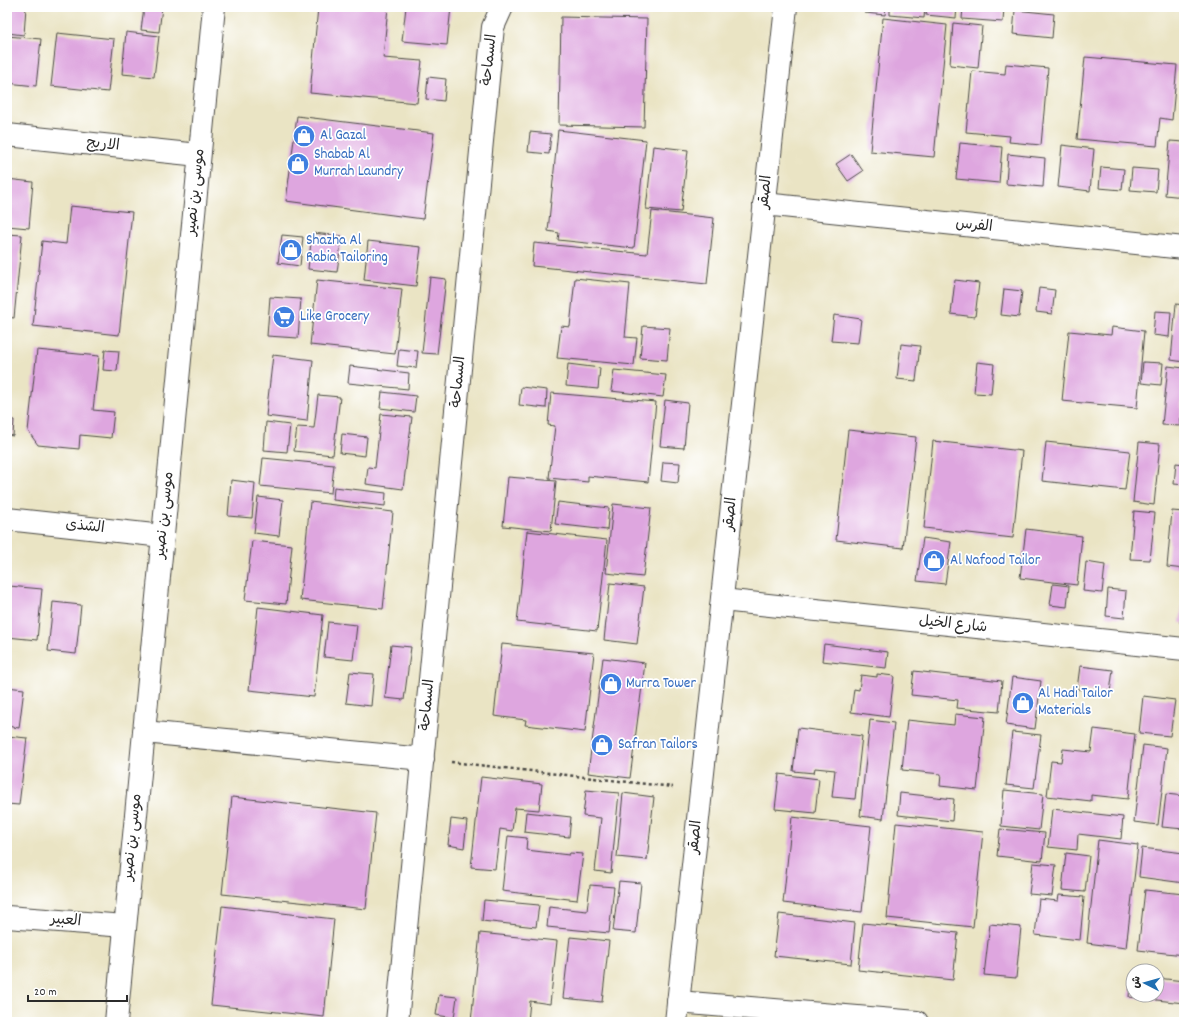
<svg xmlns="http://www.w3.org/2000/svg" width="1191" height="1029" viewBox="0 0 1191 1029" font-family="Dekko,'Playpen Sans Arabic',sans-serif">
  <style>
    .building { fill: #dea6df }
    .lines { fill: none; stroke-linecap: round; stroke-linejoin: round }
    .street-casing { stroke: #484742; stroke-width: 24 }
    .path { stroke: #484742; stroke-width: 2.5; stroke-dasharray: 3 3; stroke-linecap: butt }
    .street { stroke: #fff; stroke-width: 22 }
    .labels { text-anchor: middle; dominant-baseline: central; stroke-width: 3.5; stroke-linejoin: round; paint-order: stroke }
    .street-label { font-size: 15px; fill: #2b2b2b; stroke: #fff }
    .shop-label { font-size: 15px; fill: #366cbe; stroke: #fff; text-anchor: start }
  </style>
  <rect width="100%" height="100%" fill="#fff"/>
  <filter id="ink" filterUnits="userSpaceOnUse"><feTurbulence type="fractalNoise" baseFrequency=".025" numOctaves="2"/><feDisplacementMap in="SourceGraphic" scale="8" xChannelSelector="R" yChannelSelector="G"/><feConvolveMatrix kernelMatrix="1 2 1 2 8 2 1 2 1" color-interpolation-filters="sRGB"/></filter>
  <filter id="wash" filterUnits="userSpaceOnUse"><feTurbulence type="fractalNoise" baseFrequency=".012" numOctaves="4" result="noise"/><feDisplacementMap in="SourceGraphic" scale="16" xChannelSelector="R" yChannelSelector="G"/><feGaussianBlur stdDeviation="0.9" result="paint"/><feColorMatrix in="noise" values="0 0 0 0 0 0 0 0 0 0 0 0 0 0 0 0 0 1.4 0 .05"/><feComposite in="paint" operator="in"/></filter>
  <g filter="url(#wash)">
    <rect width="100%" height="100%" fill="#eae4c4"/>
    <g id="blocks">
      <g class="building">
        <path d="M7,7H26L24,35L7,33Z"/>
        <path d="M144,7H162L159,32L141,30Z"/>
        <path d="M318,7H388L383,58L422,61L417,103L310,93Z"/>
        <path d="M406,7H451L447,45L402,41Z"/>
        <path d="M866,7H886L885,15L865,13Z"/>
        <path d="M890,7H925L924,18L890,15Z"/>
        <path d="M927,7H957L956,18L926,15Z"/>
        <path d="M963,7H1004L1003,22L962,19Z"/>
        <path d="M1015,10L1054,14L1052,38L1013,34Z"/>
        <path d="M561,17L647,19L644,127L559,125Z"/>
        <path d="M883,18L947,25L934,157L870,151Z"/>
        <path d="M953,23L982,26L978,68L950,65Z"/>
        <path d="M126,32L159,36L154,77L122,74Z"/>
        <path d="M57,33L114,39L108,92L51,86Z"/>
        <path d="M7,36L41,39L36,86L7,83Z"/>
        <path d="M1085,57L1177,65L1172,120L1160,118L1157,146L1077,139Z"/>
        <path d="M1006,64L1048,68L1041,145L1009,142L1010,136L966,132L972,71L1005,74Z"/>
        <path d="M428,77L446,79L444,101L426,99Z"/>
        <path d="M297,116L434,133L423,219L286,201Z"/>
        <path d="M558,130L646,140L634,248L558,240L559,233L548,231Z"/>
        <path d="M530,132L551,134L549,154L528,152Z"/>
        <path d="M1170,141L1184,142V197L1165,195Z"/>
        <path d="M960,143L1002,147L999,183L956,179Z"/>
        <path d="M1062,145L1094,149L1090,191L1058,187Z"/>
        <path d="M653,146L688,150L681,212L646,209Z"/>
        <path d="M851,154L863,171L848,181L836,164Z"/>
        <path d="M1008,154L1045,158L1043,187L1006,184Z"/>
        <path d="M1101,167L1124,169L1122,190L1099,188Z"/>
        <path d="M1132,168L1158,170L1156,192L1130,190Z"/>
        <path d="M7,179L33,182L29,228L7,226Z"/>
        <path d="M70,206L132,212L119,335L33,326L42,241L66,244Z"/>
        <path d="M652,211L714,218L707,284L532,266L534,243L647,254Z"/>
        <path d="M312,233L342,236L337,272L308,269Z"/>
        <path d="M7,234L22,235L14,318L7,317Z"/>
        <path d="M282,235L303,237L300,266L278,263Z"/>
        <path d="M368,241L421,247L416,286L364,280Z"/>
        <path d="M430,277L446,279L437,354L422,353Z"/>
        <path d="M575,278L630,284L625,337L637,338L634,365L557,358L561,326L570,327Z"/>
        <path d="M317,280L402,289L395,354L310,345Z"/>
        <path d="M955,280L979,283L975,317L951,314Z"/>
        <path d="M1039,288L1055,290L1052,314L1036,312Z"/>
        <path d="M1004,289L1022,291L1019,317L1001,315Z"/>
        <path d="M270,297L301,299L298,338L267,336Z"/>
        <path d="M1176,304L1184,305V362L1171,360Z"/>
        <path d="M1155,311L1171,312L1169,337L1153,335Z"/>
        <path d="M834,315L861,319L858,343L831,341Z"/>
        <path d="M643,326L670,328L667,360L640,358Z"/>
        <path d="M1112,327L1144,331L1137,408L1062,401L1069,331L1111,335Z"/>
        <path d="M901,344L920,346L916,381L897,379Z"/>
        <path d="M399,349L418,351L416,368L397,366Z"/>
        <path d="M37,350L99,356L93,410L114,412L111,438L80,435L79,449L38,445L28,431Z"/>
        <path d="M105,350L119,351L117,371L103,370Z"/>
        <path d="M273,355L313,360L307,421L266,416Z"/>
        <path d="M977,362L994,364L991,394L974,393Z"/>
        <path d="M1143,362L1163,363L1161,385L1141,383Z"/>
        <path d="M568,364L600,368L598,389L566,386Z"/>
        <path d="M350,366L409,373L408,389L348,383Z"/>
        <path d="M1168,366L1184,368L1180,426L1162,425Z"/>
        <path d="M614,370L666,375L663,397L611,391Z"/>
        <path d="M521,387L547,390L546,408L519,405Z"/>
        <path d="M382,392L416,396L414,412L380,408Z"/>
        <path d="M551,393L656,402L648,482L588,476V482L549,478L555,426L548,425Z"/>
        <path d="M318,395L340,397L333,455L294,451L297,427L314,428Z"/>
        <path d="M665,400L688,403L684,448L660,446Z"/>
        <path d="M381,414L412,417L403,489L366,484L368,467L375,468Z"/>
        <path d="M7,419L14,420L13,436L7,435Z"/>
        <path d="M266,422L290,425L287,452L264,450Z"/>
        <path d="M848,430L916,437L903,548L836,540Z"/>
        <path d="M342,434L367,437L365,456L340,453Z"/>
        <path d="M933,441L1022,451L1013,538L924,528Z"/>
        <path d="M1046,442L1130,451L1125,490L1042,481Z"/>
        <path d="M1139,442L1160,444L1154,505L1133,502Z"/>
        <path d="M263,458L334,465L331,493L260,486Z"/>
        <path d="M663,462L680,463L678,483L661,481Z"/>
        <path d="M1176,463L1184,464V485L1174,484Z"/>
        <path d="M508,477L556,481L551,531L503,526Z"/>
        <path d="M231,480L255,483L252,518L228,516Z"/>
        <path d="M334,487L386,493L385,506L333,500Z"/>
        <path d="M258,497L283,500L279,536L254,533Z"/>
        <path d="M310,502L393,512L383,609L300,600Z"/>
        <path d="M558,502L609,508L607,530L555,524Z"/>
        <path d="M613,504L651,508L643,577L606,573Z"/>
        <path d="M1134,511L1155,513L1150,560L1130,559Z"/>
        <path d="M1172,511L1184,512V569L1167,567Z"/>
        <path d="M1026,529L1082,536L1077,585L1020,578Z"/>
        <path d="M527,531L607,540L597,631L517,622Z"/>
        <path d="M923,538L951,542L945,584L917,581Z"/>
        <path d="M252,541L292,545L286,604L245,600Z"/>
        <path d="M1086,562L1105,565L1102,593L1083,591Z"/>
        <path d="M610,583L644,587L637,644L604,640Z"/>
        <path d="M1053,584L1069,586L1067,607L1050,605Z"/>
        <path d="M9,586L42,589L37,640L7,637Z"/>
        <path d="M1108,589L1126,591L1124,618L1106,616Z"/>
        <path d="M1183,599L1184,600V623H1180Z"/>
        <path d="M53,602L81,605L76,654L48,651Z"/>
        <path d="M258,607L323,615L314,697L249,690Z"/>
        <path d="M328,622L357,625L353,660L324,657Z"/>
        <path d="M502,644L594,653L585,732L525,725L526,720L494,716Z"/>
        <path d="M824,644L888,652L886,668L822,661Z"/>
        <path d="M391,645L411,647L404,700L385,698Z"/>
        <path d="M603,658L645,663L630,778L588,773Z"/>
        <path d="M1080,666L1113,670L1110,692L1077,689Z"/>
        <path d="M914,671L1002,681L999,712L957,708L958,700L911,695Z"/>
        <path d="M350,672L374,674L371,706L346,703Z"/>
        <path d="M877,674L894,676L889,717L851,712L854,689L859,690L861,675L877,677Z"/>
        <path d="M1012,677L1041,681L1035,729L1006,725Z"/>
        <path d="M7,687L24,689L19,728L7,726Z"/>
        <path d="M1143,696L1175,700L1170,736L1139,733Z"/>
        <path d="M955,714L985,717L977,790L940,786L941,774L902,770L907,720L954,725Z"/>
        <path d="M870,720L894,723L883,819L860,816Z"/>
        <path d="M798,728L862,736L855,799L832,797L835,770L815,768L814,773L793,771Z"/>
        <path d="M1094,729L1135,734L1128,799L1091,795V801L1047,796L1051,761L1061,762L1063,749L1091,752Z"/>
        <path d="M1012,732L1041,735L1034,788L1006,785Z"/>
        <path d="M7,736L27,738L19,805L7,804Z"/>
        <path d="M1143,745L1167,748L1158,825L1134,822Z"/>
        <path d="M779,774L819,779L815,813L775,809Z"/>
        <path d="M481,777L542,784L539,810L515,808L512,831L500,829L495,869L471,867Z"/>
        <path d="M586,790L619,793L611,873L595,871L601,818L583,816Z"/>
        <path d="M1004,790L1043,794L1039,830L1001,826Z"/>
        <path d="M623,793L654,797L647,860L617,857Z"/>
        <path d="M900,793L954,799L952,821L898,815Z"/>
        <path d="M1166,794L1184,796V829L1162,827Z"/>
        <path d="M232,797L376,813L366,909L222,894Z"/>
        <path d="M1052,809L1123,817L1121,839L1078,834L1077,850L1048,847Z"/>
        <path d="M526,812L571,817L569,837L524,832Z"/>
        <path d="M792,817L871,826L862,912L783,903Z"/>
        <path d="M451,819L467,821L464,848L448,845Z"/>
        <path d="M896,823L983,832L973,927L887,918Z"/>
        <path d="M1000,829L1045,833L1042,861L997,856Z"/>
        <path d="M508,836L527,838L526,850L569,855L570,853L583,854L577,900L502,891Z"/>
        <path d="M1098,840L1138,845L1126,948L1087,943Z"/>
        <path d="M1142,848L1184,853V883L1139,877Z"/>
        <path d="M1066,853L1089,856L1085,892L1062,890Z"/>
        <path d="M1033,863L1056,865L1052,896L1029,894Z"/>
        <path d="M619,881L641,883L636,933L613,931Z"/>
        <path d="M590,885L614,887L609,933L547,927L549,907L587,911Z"/>
        <path d="M1145,890L1184,894V955L1138,950Z"/>
        <path d="M1059,895L1084,897L1080,940L1035,935L1039,899L1058,901Z"/>
        <path d="M484,900L539,905L536,927L482,921Z"/>
        <path d="M222,906L334,919L324,1017L211,1005Z"/>
        <path d="M779,914L855,923L851,964L774,956Z"/>
        <path d="M863,923L958,933L953,980L858,970Z"/>
        <path d="M990,924L1021,927L1016,978L984,975Z"/>
        <path d="M480,933L557,941L550,1004L530,1001L528,1022H471Z"/>
        <path d="M570,937L609,941L602,1002L563,998Z"/>
        <path d="M1131,976H1133V995H1157V978L1184,981V1003L1129,997Z"/>
        <path d="M439,995L457,997L454,1018L436,1015Z"/>
        <path d="M600,1019L621,1021V1022H600Z"/>
      </g>
    </g>
  </g>
  <g filter="url(#ink)">
    <use href="#blocks" fill-opacity="0" stroke="#484742" stroke-width="1"/>
    <g class="lines">
      <g class="street-casing">
        <g id="street">
          <path d="M7,135L199,155"/>
          <path d="M764,204L1184,248"/>
          <path d="M7,519L163,536"/>
          <path d="M722,600L1184,649"/>
          <path d="M144,732L423,759"/>
          <path d="M7,917L125,926"/>
          <path d="M678,1002L917,1022"/>
          <path d="M116,1022L214,7"/>
          <path d="M397,1022L493,27L502,7"/>
          <path d="M676,1022L786,7"/>
        </g>
      </g>
      <path class="path" d="M451,762L673,787"/>
      <use href="#street" class="street"/>
    </g>
  </g>
  <defs>
    <g id="shop-disc" transform="scale(1.15)"><circle r="9.5" fill="#3f7fe0" stroke="#fff"/><path d="M-5-2.5h2.3a2.7 3.5 0 0 1 5.4 0H5L5.5 6h-11ZM-1.5-2.5h3a1.5 2.3 0 0 0-3 0Z" fill="#fff"/></g>
    <g id="supermarket-disc" transform="scale(1.15)"><circle r="9.5" fill="#3f7fe0" stroke="#fff"/><path d="M-6-5.5h2.5l.6 2H6L4.5 2H-2.5L-4.4-4H-6ZM-1.5 3.2a1.3 1.3 0 1 0 .1 0ZM3 3.2a1.3 1.3 0 1 0 .1 0Z" fill="#fff"/></g>
  </defs>
  <g fill-rule="evenodd">
    <use href="#shop-disc" x="304" y="136"/>
    <use href="#shop-disc" x="298" y="164"/>
    <use href="#shop-disc" x="291" y="250"/>
    <use href="#supermarket-disc" x="284" y="317"/>
    <use href="#shop-disc" x="934" y="561"/>
    <use href="#shop-disc" x="611" y="684"/>
    <use href="#shop-disc" x="1023" y="703"/>
    <use href="#shop-disc" x="602" y="745"/>
  </g>
  <g class="labels">
    <g class="street-label">
      <text transform="translate(490 60) rotate(-84)">السماحة</text>
      <text transform="translate(103 145) rotate(6)">الاريج</text>
      <text transform="translate(196 192) rotate(-84)">موسى بن نصير</text>
      <text transform="translate(766 192) rotate(-84)">الصقر</text>
      <text transform="translate(974 226) rotate(6)">الفرس</text>
      <text transform="translate(459 382) rotate(-85)">السماحة</text>
      <text transform="translate(731 514) rotate(-84)">الصقر</text>
      <text transform="translate(165 515) rotate(-84)">موسى بن نصير</text>
      <text transform="translate(85 527) rotate(6)">الشذى</text>
      <text transform="translate(953 625) rotate(6)">شارع الخيل</text>
      <text transform="translate(428 705) rotate(-85)">السماحة</text>
      <text transform="translate(133 837) rotate(-84)">موسى بن نصير</text>
      <text transform="translate(696 837) rotate(-84)">الصقر</text>
      <text transform="translate(66 921) rotate(5)">العبير</text>
    </g>
    <g class="shop-label">
      <text x="320" y="136">Al Gazal</text>
      <text x="314" y="155">Shabab Al<tspan x="314" dy="17">Murrah Laundry</tspan></text>
      <text x="306" y="241">Shazha Al<tspan x="306" dy="17">Rabia Tailoring</tspan></text>
      <text x="300" y="317">Like Grocery</text>
      <text x="950" y="561">Al Nafood Tailor</text>
      <text x="626" y="684">Murra Tower</text>
      <text x="1038" y="694">Al Hadi Tailor<tspan x="1038" dy="17">Materials</tspan></text>
      <text x="618" y="745">Safran Tailors</text>
    </g>
  </g>
  <rect width="1191" height="1029" fill="none" stroke="#fff" stroke-width="24"/>
  <g transform="translate(1145 983) rotate(276)"><circle r="19" fill="#ffffff" stroke="#aaaaaa"/>
  <path d="M0-3L7 15L0 10L-7 15Z" fill="#1f6fb2"/>
  <text y="-6" font-size="11" font-weight="bold" text-anchor="middle" fill="#2b2b2b">ش</text>
  </g>
  <path d="M28 995v6h99v-6" fill="none" stroke="#2b2b2b" stroke-width="2"/>
  <text x="34" y="995" font-size="12" fill="#2b2b2b" stroke="#ffffff" stroke-width="3" paint-order="stroke">20 m</text>
</svg>
